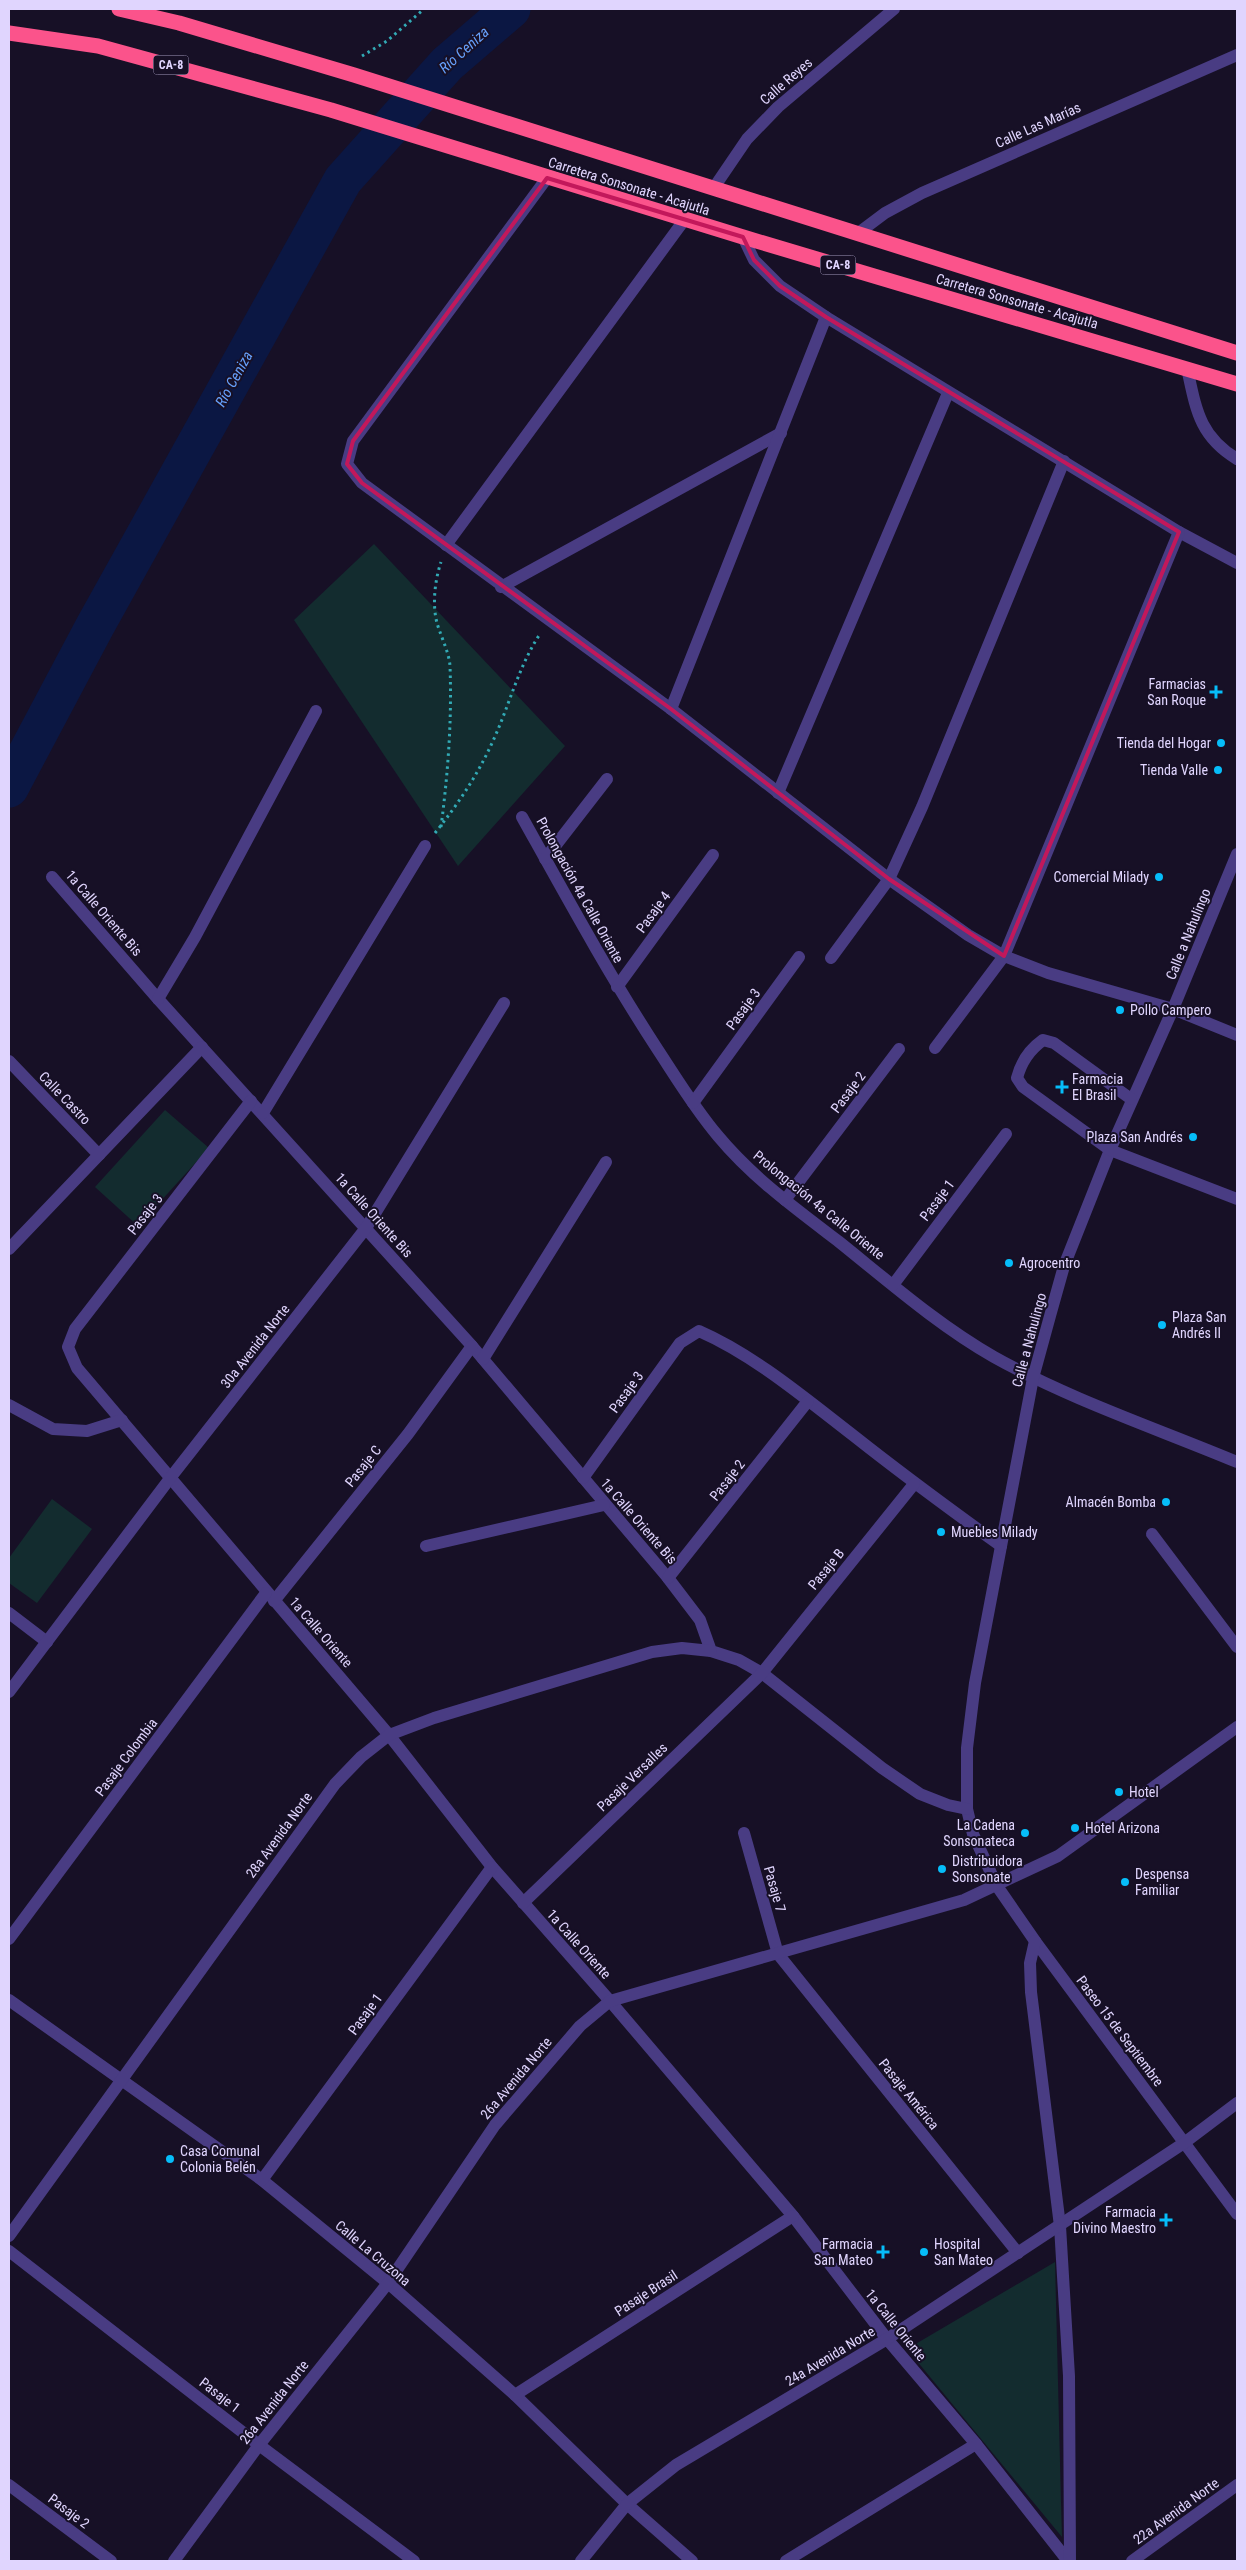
<svg xmlns="http://www.w3.org/2000/svg" width="1246" height="2570" viewBox="0 0 1246 2570" font-family="'Roboto Condensed',sans-serif">
  <style>
    .green { fill: #132c2f }
    .lines { fill: none; stroke-linecap: round; stroke-linejoin: round }
    .river { stroke: #0b1743; stroke-width: 39 }
    .path { stroke: #32aab5; stroke-width: 3; stroke-dasharray: 2.5 4; stroke-linecap: butt }
    .minor { stroke: #493c83; stroke-width: 12 }
    .highway { stroke: #fb538b; stroke-width: 15 }
    .marked { fill: none; stroke: #c2185b; stroke-width: 4; stroke-linejoin: round }
    .poi-dot { fill: #06bdf9; stroke: #171026; stroke-width: 2 }
    .labels { text-anchor: middle; dominant-baseline: central; stroke-width: 4; stroke-linejoin: round; paint-order: stroke }
    .shield { fill: #171026; stroke: #a49abd; stroke-width: 1 }
    .shield-label { font-size: 12px; font-weight: bold; fill: #e0d5fe }
    .street-label { font-size: 14px; fill: #e0d5fe; stroke: #171026 }
    .poi-label { font-size: 14px; fill: #e0d5fe; stroke: #171026; text-anchor: start }
    .water-label { font-size: 15px; font-style: italic; fill: #66a0fb; stroke: #171026 }
  </style>
  <rect width="100%" height="100%" fill="#171026"/>
  <g class="green">
    <path d="M374,544L565,746L458,866L294,620Z"/>
    <path d="M165,1110L209,1148L138,1226L95,1187Z"/>
    <path d="M52,1499L92,1529L37,1603L9,1583V1558Z"/>
    <path d="M1055,2262L1061,2502L1062,2537L907,2349Z"/>
  </g>
  <g class="lines">
    <path class="river" d="M9,788L95,626L343,180L447,64L511,9"/>
    <g class="path">
      <path d="M362,56L387,41L424,9"/>
      <path d="M441,827C448,773 452,720 450,666C449,652 441,637 437,623C432,604 435,580 441,562"/>
      <path d="M435,833C458,804 477,776 492,743C509,707 518,667 540,634"/>
    </g>
    <g class="minor">
      <path d="M547,178L353,441L347,464L362,483L671,709L889,879L968,935L1004,956L1048,973L1173,1009L1237,1035"/>
      <path d="M713,189L747,139L778,107L894,9"/>
      <path d="M857,234L885,213L922,193L1237,55"/>
      <path d="M743,237L754,260L780,286L826,317L1179,532L1237,563"/>
      <path d="M1187,368C1196,409 1199,436 1237,459"/>
      <path d="M446,545L685,219"/>
      <path d="M501,587L781,433"/>
      <path d="M671,709L826,317"/>
      <path d="M778,793L948,393"/>
      <path d="M522,817C566,896 609,975 658,1050C677,1079 695,1109 718,1136C752,1177 796,1209 838,1241C888,1281 938,1325 994,1357C1069,1399 1158,1429 1237,1462"/>
      <path d="M1237,854L1173,1009L1110,1150L1064,1266L1050,1316L1033,1378L975,1683L967,1748V1809L973,1834L997,1886L1035,1941L1237,2214"/>
      <path d="M545,859L607,779"/>
      <path d="M52,877L158,999L472,1346L668,1578L700,1620L711,1651L739,1660L762,1673L882,1768L920,1794L948,1805L967,1809"/>
      <path d="M831,958L889,879L922,807L1064,461"/>
      <path d="M617,987L713,855"/>
      <path d="M158,999L195,937L316,711"/>
      <path d="M935,1048L1004,956L1179,532"/>
      <path d="M9,1061L99,1155"/>
      <path d="M1131,1099L1054,1043L1043,1040C1029,1050 1021,1062 1017,1078L1023,1087L1110,1150L1237,1199"/>
      <path d="M251,1101L75,1329L68,1347L77,1368L389,1735L492,1867L610,2001L793,2216L887,2339L976,2444L1068,2561"/>
      <path d="M693,1103L799,957"/>
      <path d="M263,1113L425,846"/>
      <path d="M785,1200L899,1049"/>
      <path d="M9,1249L202,1047"/>
      <path d="M893,1285L1006,1134"/>
      <path d="M483,1359L606,1162"/>
      <path d="M9,1405L53,1429L87,1431L122,1420"/>
      <path d="M583,1478L680,1343L699,1331C754,1355 806,1399 854,1436C902,1474 951,1510 1001,1546"/>
      <path d="M1152,1534L1237,1647"/>
      <path d="M426,1546L604,1505"/>
      <path d="M668,1578L808,1401"/>
      <path d="M274,1601L408,1434L472,1346"/>
      <path d="M9,1613L47,1642"/>
      <path d="M9,1692L171,1477L366,1228L504,1003"/>
      <path d="M744,1833L778,1954L1018,2253"/>
      <path d="M523,1903L762,1673L914,1484"/>
      <path d="M9,1939L266,1593"/>
      <path d="M1035,1941L1030,1963L1031,1992L1060,2226L1069,2376L1070,2561"/>
      <path d="M9,2000L262,2180L388,2283L515,2395L627,2504L692,2561"/>
      <path d="M262,2180L492,1867"/>
      <path d="M9,2236L335,1784L361,1757L389,1735L434,1718L652,1652L682,1648L711,1651"/>
      <path d="M9,2251L259,2445L414,2561"/>
      <path d="M515,2395L793,2216"/>
      <path d="M9,2485L111,2561"/>
      <path d="M174,2561L259,2445L388,2283L495,2125L580,2026L610,2001L964,1900L1058,1856L1237,1727"/>
      <path d="M581,2561L627,2504L676,2465L887,2339L1184,2143L1237,2103"/>
      <path d="M786,2561L976,2444"/>
      <path d="M1132,2561L1237,2485"/>
    </g>
    <g class="highway">
      <path d="M119,9L179,23L354,75L1237,353"/>
      <path d="M9,33L98,46L331,110L743,237L1237,384"/>
    </g>
  </g>
  <path class="marked" d="M547,178L743,237L754,260L780,286L826,317L1179,532L1004,956L889,879L671,709L362,483L347,464L353,441Z"/>
  <g class="poi-dot">
    <path d="M1213.5 684.5h5v5h5v5h-5v5h-5v-5h-5v-5h5z"/>
    <circle cx="1221" cy="743" r="5"/>
    <circle cx="1218" cy="770" r="5"/>
    <circle cx="1159" cy="877" r="5"/>
    <circle cx="1120" cy="1010" r="5"/>
    <path d="M1059.5 1079.5h5v5h5v5h-5v5h-5v-5h-5v-5h5z"/>
    <circle cx="1193" cy="1137" r="5"/>
    <circle cx="1009" cy="1263" r="5"/>
    <circle cx="1162" cy="1325" r="5"/>
    <circle cx="1166" cy="1502" r="5"/>
    <circle cx="941" cy="1532" r="5"/>
    <circle cx="1119" cy="1792" r="5"/>
    <circle cx="1075" cy="1828" r="5"/>
    <circle cx="1025" cy="1833" r="5"/>
    <circle cx="942" cy="1869" r="5"/>
    <circle cx="1125" cy="1882" r="5"/>
    <circle cx="170" cy="2159" r="5"/>
    <path d="M1163.5 2212.5h5v5h5v5h-5v5h-5v-5h-5v-5h5z"/>
    <path d="M880.5 2244.5h5v5h5v5h-5v5h-5v-5h-5v-5h5z"/>
    <circle cx="924" cy="2252" r="5"/>
  </g>
  <g class="labels">
    <g class="shield">
      <rect x="153.5" y="55.5" width="35" height="19" rx="4"/>
      <rect x="820.5" y="255.5" width="35" height="19" rx="4"/>
    </g>
    <g class="shield-label">
      <text x="171" y="65">CA-8</text>
      <text x="838" y="265">CA-8</text>
    </g>
    <g class="street-label">
      <text transform="translate(786 81) rotate(-41)">Calle Reyes</text>
      <text transform="translate(1038 125) rotate(-24)">Calle Las Marías</text>
      <text transform="translate(629 186) rotate(17)">Carretera Sonsonate - Acajutla</text>
      <text transform="translate(1017 301) rotate(16)">Carretera Sonsonate - Acajutla</text>
      <text transform="translate(580 890) rotate(61)">Prolongación 4a Calle Oriente</text>
      <text transform="translate(653 912) rotate(-54)">Pasaje 4</text>
      <text transform="translate(104 913) rotate(49)">1a Calle Oriente Bis</text>
      <text transform="translate(1188 934) rotate(-68)">Calle a Nahulingo</text>
      <text transform="translate(743 1009) rotate(-54)">Pasaje 3</text>
      <text transform="translate(848 1092) rotate(-53)">Pasaje 2</text>
      <text transform="translate(65 1098) rotate(46)">Calle Castro</text>
      <text transform="translate(937 1200) rotate(-53)">Pasaje 1</text>
      <text transform="translate(819 1205) rotate(39)">Prolongación 4a Calle Oriente</text>
      <text transform="translate(145 1214) rotate(-52)">Pasaje 3</text>
      <text transform="translate(374 1215) rotate(48)">1a Calle Oriente Bis</text>
      <text transform="translate(1029 1340) rotate(-75)">Calle a Nahulingo</text>
      <text transform="translate(255 1346) rotate(-52)">30a Avenida Norte</text>
      <text transform="translate(626 1392) rotate(-54)">Pasaje 3</text>
      <text transform="translate(363 1466) rotate(-51)">Pasaje C</text>
      <text transform="translate(727 1480) rotate(-52)">Pasaje 2</text>
      <text transform="translate(639 1521) rotate(49)">1a Calle Oriente Bis</text>
      <text transform="translate(826 1569) rotate(-51)">Pasaje B</text>
      <text transform="translate(321 1632) rotate(49)">1a Calle Oriente</text>
      <text transform="translate(126 1757) rotate(-53)">Pasaje Colombia</text>
      <text transform="translate(632 1777) rotate(-44)">Pasaje Versalles</text>
      <text transform="translate(279 1835) rotate(-54)">28a Avenida Norte</text>
      <text transform="translate(775 1889) rotate(74)">Pasaje 7</text>
      <text transform="translate(579 1944) rotate(48)">1a Calle Oriente</text>
      <text transform="translate(365 2014) rotate(-54)">Pasaje 1</text>
      <text transform="translate(1120 2031) rotate(53)">Paseo 15 de Septiembre</text>
      <text transform="translate(516 2078) rotate(-50)">26a Avenida Norte</text>
      <text transform="translate(909 2094) rotate(51)">Pasaje América</text>
      <text transform="translate(373 2253) rotate(40)">Calle La Cruzona</text>
      <text transform="translate(646 2293) rotate(-33)">Pasaje Brasil</text>
      <text transform="translate(896 2325) rotate(51)">1a Calle Oriente</text>
      <text transform="translate(830 2356) rotate(-31)">24a Avenida Norte</text>
      <text transform="translate(220 2395) rotate(38)">Pasaje 1</text>
      <text transform="translate(274 2402) rotate(-52)">26a Avenida Norte</text>
      <text transform="translate(69 2511) rotate(37)">Pasaje 2</text>
      <text transform="translate(1176 2511) rotate(-36)">22a Avenida Norte</text>
    </g>
    <g class="poi-label">
      <text x="1206" y="684" text-anchor="end">Farmacias<tspan x="1206" dy="16">San Roque</tspan></text>
      <text x="1211" y="743" text-anchor="end">Tienda del Hogar</text>
      <text x="1208" y="770" text-anchor="end">Tienda Valle</text>
      <text x="1149" y="877" text-anchor="end">Comercial Milady</text>
      <text x="1130" y="1010">Pollo Campero</text>
      <text x="1072" y="1079">Farmacia<tspan x="1072" dy="16">El Brasil</tspan></text>
      <text x="1183" y="1137" text-anchor="end">Plaza San Andrés</text>
      <text x="1019" y="1263">Agrocentro</text>
      <text x="1172" y="1317">Plaza San<tspan x="1172" dy="16">Andrés II</tspan></text>
      <text x="1156" y="1502" text-anchor="end">Almacén Bomba</text>
      <text x="951" y="1532">Muebles Milady</text>
      <text x="1129" y="1792">Hotel</text>
      <text x="1015" y="1825" text-anchor="end">La Cadena<tspan x="1015" dy="16">Sonsonateca</tspan></text>
      <text x="1085" y="1828">Hotel Arizona</text>
      <text x="952" y="1861">Distribuidora<tspan x="952" dy="16">Sonsonate</tspan></text>
      <text x="1135" y="1874">Despensa<tspan x="1135" dy="16">Familiar</tspan></text>
      <text x="180" y="2151">Casa Comunal<tspan x="180" dy="16">Colonia Belén</tspan></text>
      <text x="1156" y="2212" text-anchor="end">Farmacia<tspan x="1156" dy="16">Divino Maestro</tspan></text>
      <text x="873" y="2244" text-anchor="end">Farmacia<tspan x="873" dy="16">San Mateo</tspan></text>
      <text x="934" y="2244">Hospital<tspan x="934" dy="16">San Mateo</tspan></text>
    </g>
    <g class="water-label">
      <text transform="translate(464 50) rotate(-42)">Río Ceniza</text>
      <text transform="translate(234 379) rotate(-61)">Río Ceniza</text>
    </g>
  </g>
  <rect width="1246" height="2570" fill="none" stroke="#e0d5fe" stroke-width="20"/>
</svg>
